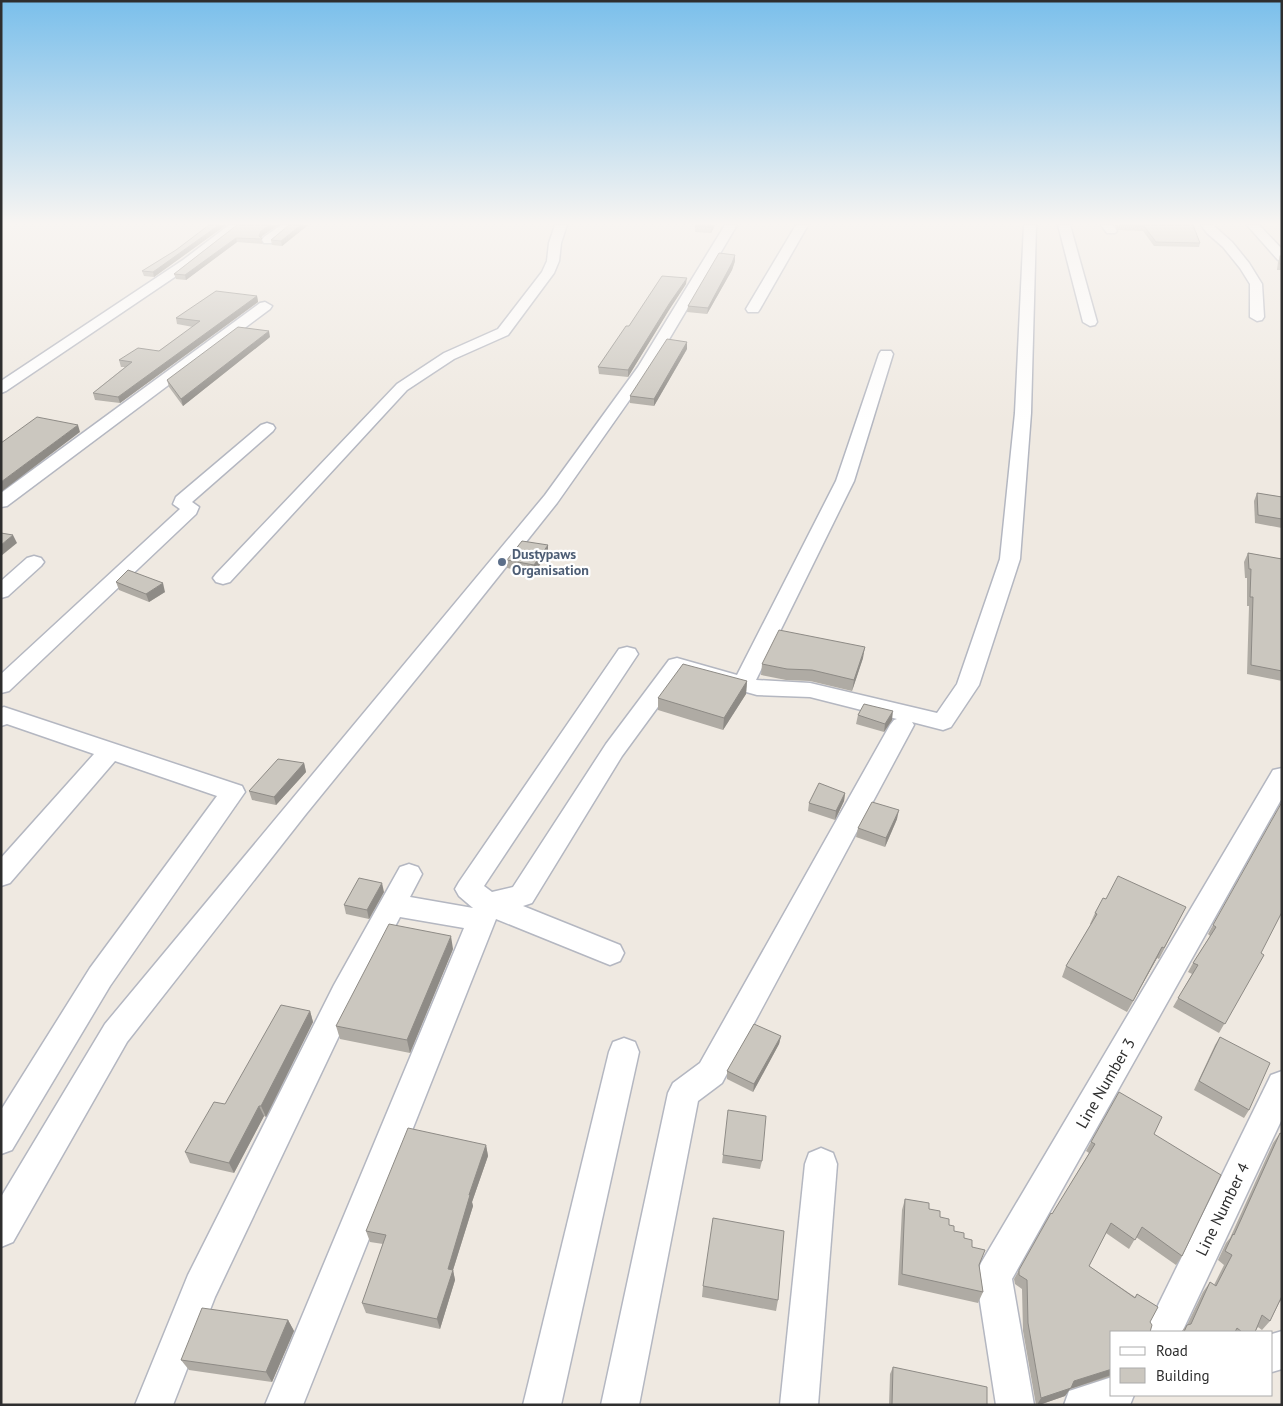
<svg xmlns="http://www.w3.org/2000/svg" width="1283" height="1406" viewBox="0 0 1283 1406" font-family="'PT Sans',sans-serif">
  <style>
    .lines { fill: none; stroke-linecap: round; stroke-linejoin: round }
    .minor-casing { stroke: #b4b7c1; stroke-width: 3 }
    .minor { fill: #fff; fill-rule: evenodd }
    .wall { fill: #afaba4 }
    .shaded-wall { fill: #8e8b86 }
    .building { fill: #cbc7bf; stroke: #8e8b86 }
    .service-dot { fill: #5c6f8a; stroke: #fff; stroke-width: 2 }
    .labels { text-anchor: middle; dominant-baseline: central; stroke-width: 4.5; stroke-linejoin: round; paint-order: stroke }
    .service-label { font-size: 14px; font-weight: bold; fill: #4e5e75; stroke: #fff; text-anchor: start }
    .near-street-label { font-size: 16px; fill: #2e2e2e; stroke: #fff }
  </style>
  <rect width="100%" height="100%" fill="#efe9e1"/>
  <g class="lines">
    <g class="minor-casing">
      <g id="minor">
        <path d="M229,225H242L191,266L6,391L1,393V381L183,260Z"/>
        <path d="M281,225H294L272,243H264L262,240L264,237Z"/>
        <path d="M555,225H567L561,243L559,261L554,273L508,335L454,359L407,390L230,582L223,584L216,582L213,578L216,574L397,384L444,353L498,329L542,272L547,261L549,243Z"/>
        <path d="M725,225H737L652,368L557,503L451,636L306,814L127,1042L13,1242L1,1247V1197L105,1024L545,495L638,367Z"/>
        <path d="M796,225H808L760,309L758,312H748L746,309Z"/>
        <path d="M1024,225H1036L1031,413L1020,559L979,685L951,727L943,730L912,722L914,725L722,1083L698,1101L639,1405H601L668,1093L673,1083L700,1063L890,725L894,720L897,719L810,697L757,695L682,674L622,756L532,903L523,906L620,945L624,953L620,961L610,965L600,961L496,919L303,1405H265L464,928L400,917L356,1000L215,1297L173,1405H135L188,1275L334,985L400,867L409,864L418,867L422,874L410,897L473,908L459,896L455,889L459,882L619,649L627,647L635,649L638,654L484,886L492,892L513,887L606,744L669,660L677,658L737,675L836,481L879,354L881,351H891L893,354L854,481L756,680L810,683L937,713L957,684L1000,559L1015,413Z"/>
        <path d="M1058,225H1070L1097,322L1095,325L1090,326L1083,322Z"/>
        <path d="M1101,225H1113L1117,231L1115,233H1107Z"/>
        <path d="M1201,225H1213L1232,242L1249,263L1262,284L1264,317L1262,320L1257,321L1250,317V284L1240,268L1223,247L1207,233Z"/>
        <path d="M1247,225H1259L1282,249V261L1278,260Z"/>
        <path d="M265,302L272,306L270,309L7,506L1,507V493L260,303Z"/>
        <path d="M267,423L273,425L275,428L273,431L192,502L199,507L196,514L9,691L1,693V674L180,509L173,504L176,497L261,425Z"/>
        <path d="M34,556L41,558L44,562L41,566L8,596L1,598V581L27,558Z"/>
        <path d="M4,707L242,786L245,792L110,986L12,1150L1,1154V1110L90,968L217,796L115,761L10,883L1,886V858L94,754L7,724L1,726V708Z"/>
        <path d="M1282,768V798L1012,1279L1034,1405H996L976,1276L981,1263L1273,770Z"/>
        <path d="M624,1038L635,1042L639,1052L561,1405H523L609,1052L613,1042Z"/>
        <path d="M1282,1071V1119L1182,1332H1145L1271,1075Z"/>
        <path d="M821,1148L833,1153L837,1164L818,1405H780L805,1164L809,1153Z"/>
        <path d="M1282,1331V1369L1272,1372V1334Z"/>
        <path d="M1112,1377V1395H1134L1130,1405H1064L1069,1391Z"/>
      </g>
    </g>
    <use href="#minor" class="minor"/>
  </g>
  <g class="wall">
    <path d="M209,225H226L154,277L144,276L142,271L176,250Z"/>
    <path d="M237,225H278L262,236L261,239L263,244L237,242L186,280L176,279L174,274Z"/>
    <path d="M289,225H308L282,246L272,245L271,240Z"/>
    <path d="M715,225L711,233L695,232V226Z"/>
    <path d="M1115,225H1193L1200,243L1199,247L1154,246L1143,231L1118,230Z"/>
    <path d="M1280,256H1282V270H1277L1278,262Z"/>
    <path d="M735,261L732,270L707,314L687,312L688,306Z"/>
    <path d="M686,284L669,310L628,377L599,374L598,367L629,326Z"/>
    <path d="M257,296L258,302L120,403L95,400L93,393L125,367H121L119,360L159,351L193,327L177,324L176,318Z"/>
    <path d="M270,337L183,406L169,387L167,380Z"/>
    <path d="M687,349L654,406L630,403V396Z"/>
    <path d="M1257,493L1282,497V528L1255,523L1254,501Z"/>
    <path d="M548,545V553L534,573L507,568V560Z"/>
    <path d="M1248,553L1282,559V681L1247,674L1249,606H1247V578H1245L1244,562Z"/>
    <path d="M116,582L165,592L149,602L119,590Z"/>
    <path d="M863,658L852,691L810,681L786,680L761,675L762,664Z"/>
    <path d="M747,681L746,694L723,730L658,710V698Z"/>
    <path d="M858,715L892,720L884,732L856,724Z"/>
    <path d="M304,763L306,772L276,805L252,800L249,791Z"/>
    <path d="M845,793L844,801L835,820L808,811L809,803Z"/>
    <path d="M897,819L885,847L856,837L858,828Z"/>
    <path d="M384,892L369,919L346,914L344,905Z"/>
    <path d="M1106,899L1186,907L1159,959L1157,958L1127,1012L1062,977L1066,966L1091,924H1090L1095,913Z"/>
    <path d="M1213,925L1264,955L1219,1033L1173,1007L1192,974L1188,972L1193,963L1210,936L1208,934Z"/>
    <path d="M453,949L410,1053L340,1039L336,1026Z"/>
    <path d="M310,1011L313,1022L266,1117L264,1116L234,1173L190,1163L185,1152Z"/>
    <path d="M781,1036L779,1044L753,1092L727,1079V1071Z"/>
    <path d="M1220,1037L1249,1110L1244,1118L1194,1090L1215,1045Z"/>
    <path d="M1280,1133L1282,1134V1302L1280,1301L1270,1321L1262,1330L1258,1327L1255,1332H1181L1187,1325L1203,1292L1210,1282L1214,1285L1224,1265L1218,1260L1226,1243L1230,1238L1273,1143Z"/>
    <path d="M1154,1134L1182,1256L1176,1265L1136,1237L1129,1249L1106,1233L1089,1266L1135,1297L1137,1294L1158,1307L1112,1332V1376L1070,1389L1065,1396L1039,1405H1036L1023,1331L1022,1289L1015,1284L1014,1279L1019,1270L1089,1153L1086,1151L1091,1142Z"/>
    <path d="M486,1145L488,1156L472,1202L473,1206L453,1270L455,1280L440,1329L366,1313L362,1303L383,1244L370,1242L366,1231Z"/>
    <path d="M723,1155L762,1161L760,1169L722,1163Z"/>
    <path d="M905,1199L929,1209L949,1225L954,1231L964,1238L972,1247L979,1265L983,1292L978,1303L898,1285L902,1210Z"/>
    <path d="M703,1286L778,1300L776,1311L702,1297Z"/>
    <path d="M288,1320L294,1331L272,1382L189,1370L181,1360Z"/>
    <path d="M893,1367L987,1405H889L890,1374Z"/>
  </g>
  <g class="shaded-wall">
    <path d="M219,225H226L154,277L153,272Z"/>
    <path d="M270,225H278L262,236L261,239L259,236L261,231Z"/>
    <path d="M301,225H308L282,246L281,241Z"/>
    <path d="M712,225H715L711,233V227Z"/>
    <path d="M236,238L237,242L186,280L185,275Z"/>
    <path d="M735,255V261L732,270L707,314L708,308Z"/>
    <path d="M687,278L686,284L669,310L628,377V370L669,304Z"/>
    <path d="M257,296L258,302L120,403L118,397Z"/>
    <path d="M269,331L270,337L183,406L181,399Z"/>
    <path d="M687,342V349L654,406V399Z"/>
    <path d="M78,425L80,432L1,492V482Z"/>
    <path d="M13,535L17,543L1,556V545Z"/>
    <path d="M548,545V553L534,573V565Z"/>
    <path d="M163,583L165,592L149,602L146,594Z"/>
    <path d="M865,647L863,658L852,691L854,680Z"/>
    <path d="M747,681L746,694L723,730L724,718Z"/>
    <path d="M893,711L892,720L884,732L885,724Z"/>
    <path d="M304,763L306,772L276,805L274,797Z"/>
    <path d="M845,793L844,801L835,820L836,811Z"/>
    <path d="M899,810L897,819L885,847L886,838Z"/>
    <path d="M382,883L384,892L369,919L367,910Z"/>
    <path d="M451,936L453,949L410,1053L407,1040Z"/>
    <path d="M1162,947L1157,958L1127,1012L1133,1001Z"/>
    <path d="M310,1011L313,1022L266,1117L261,1106Z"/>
    <path d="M781,1036L779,1044L753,1092L754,1084Z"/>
    <path d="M259,1106L264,1116L234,1173L229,1163Z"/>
    <path d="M486,1145L488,1156L472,1202L473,1206L453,1270L455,1280L440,1329L437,1319L448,1269L469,1195Z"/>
    <path d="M288,1320L294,1331L272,1382L266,1372Z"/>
    <path d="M1112,1369L1111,1375L1070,1389L1065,1396L1039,1405H1037L1041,1398L1074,1381Z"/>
  </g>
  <g class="building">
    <path d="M209,225H219L153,272L142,271L176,250Z"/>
    <path d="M237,225H270L261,231L259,236L262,239L236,238L185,275L174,274Z"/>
    <path d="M289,225H301L281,241L271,240Z"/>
    <path d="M695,225H712L711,227L695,226Z"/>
    <path d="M1120,225H1193L1200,243L1156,242L1144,226Z"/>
    <path d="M719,253L735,255L732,263L708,308L688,306Z"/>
    <rect x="1280" y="256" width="2" height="8"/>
    <path d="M662,276L687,278L669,304L628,370L598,367L626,326H629Z"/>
    <path d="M216,291L257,296L118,397L93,393L132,362L119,360L138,348L159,351L200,321L176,318Z"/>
    <path d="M238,327L269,331L181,399L167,380Z"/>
    <path d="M667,339L687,342L654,399L630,396Z"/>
    <path d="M37,417L78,425L1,482V443Z"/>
    <path d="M1257,493L1282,497V519L1258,515Z"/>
    <path d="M1,533L13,535L1,545Z"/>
    <path d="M522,541L548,545L534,565L507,560Z"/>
    <path d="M1248,553L1282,559V671L1251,665L1253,597H1250L1251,569H1249Z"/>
    <path d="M128,570L163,583L146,594L116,582Z"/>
    <path d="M779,630L865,647L854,680L812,670L787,669L762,664Z"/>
    <path d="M683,664L747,681L724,718L658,698Z"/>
    <path d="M864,704L893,711L885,724L858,715Z"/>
    <path d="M278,759L304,763L274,797L249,791Z"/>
    <path d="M819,783L845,793L836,811L809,803Z"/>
    <path d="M872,802L899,810L886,838L858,828Z"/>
    <path d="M1282,802V912L1261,953L1264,955L1225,1024L1178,998L1198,965L1193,963L1216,927L1213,925Z"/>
    <path d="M1118,876L1186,907L1164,948L1162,947L1133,1001L1066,966L1097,914L1095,913L1103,898L1106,899Z"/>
    <path d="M359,878L382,883L367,910L344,905Z"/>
    <path d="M389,924L451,936L407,1040L336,1026Z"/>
    <path d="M281,1005L310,1011L261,1106H259L229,1163L185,1152L214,1102L225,1104Z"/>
    <path d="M754,1024L781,1036L754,1084L727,1071Z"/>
    <path d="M1220,1037L1270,1063L1249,1110L1199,1081Z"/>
    <path d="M1119,1092L1162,1117L1154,1134L1221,1175L1182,1256L1142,1227L1135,1240L1111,1223L1089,1266L1135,1298L1137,1294L1158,1307L1150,1322L1152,1325L1150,1332H1112V1369L1074,1381L1071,1388L1041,1398L1028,1323L1027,1280L1019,1275V1270L1051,1213L1052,1214L1095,1144L1091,1142Z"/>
    <path d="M728,1110L766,1116L762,1161L723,1155Z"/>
    <path d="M408,1128L486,1145L469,1195H470L448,1269L453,1270L437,1319L362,1303L386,1235L366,1231Z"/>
    <path d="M1280,1133L1282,1134V1296L1270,1321L1262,1315L1255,1332H1242L1237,1328L1235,1332H1184L1187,1325L1191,1324L1210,1282L1216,1286L1232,1255L1225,1251L1233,1234L1234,1235Z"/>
    <path d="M905,1199L929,1203V1209L940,1211V1217L949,1219V1225L954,1226V1231L964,1233V1238L972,1240V1247L985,1250L979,1265L983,1292L902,1274Z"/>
    <path d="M713,1218L784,1231L778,1300L703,1286Z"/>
    <path d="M202,1308L288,1320L266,1372L181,1360Z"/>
    <path d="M893,1367L987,1387V1405H892Z"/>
  </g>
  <linearGradient id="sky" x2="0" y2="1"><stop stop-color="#7abfeb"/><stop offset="0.53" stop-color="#f8f5f2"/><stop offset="1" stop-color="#f8f5f2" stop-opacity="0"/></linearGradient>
  <rect width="1283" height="422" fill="url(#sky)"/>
  <circle class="service-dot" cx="502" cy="562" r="5"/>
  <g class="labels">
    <g class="service-label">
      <text x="512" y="554">Dustypaws<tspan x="512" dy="16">Organisation</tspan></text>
    </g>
    <g class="near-street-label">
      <text transform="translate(1105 1083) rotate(-60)">Line Number 3</text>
      <text transform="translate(1222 1209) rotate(-64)">Line Number 4</text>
    </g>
  </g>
  <rect width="1283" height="1406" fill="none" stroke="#2e2e2e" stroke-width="5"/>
  <rect x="1110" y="1331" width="162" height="65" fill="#ffffff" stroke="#ababab"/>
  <rect x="1120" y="1347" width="25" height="8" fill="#ffffff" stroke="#ababab"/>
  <text x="1156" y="1356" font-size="15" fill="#2e2e2e">Road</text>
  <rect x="1120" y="1368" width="25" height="15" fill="#cbc7bf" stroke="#ababab"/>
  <text x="1156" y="1381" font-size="15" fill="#2e2e2e">Building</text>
</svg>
